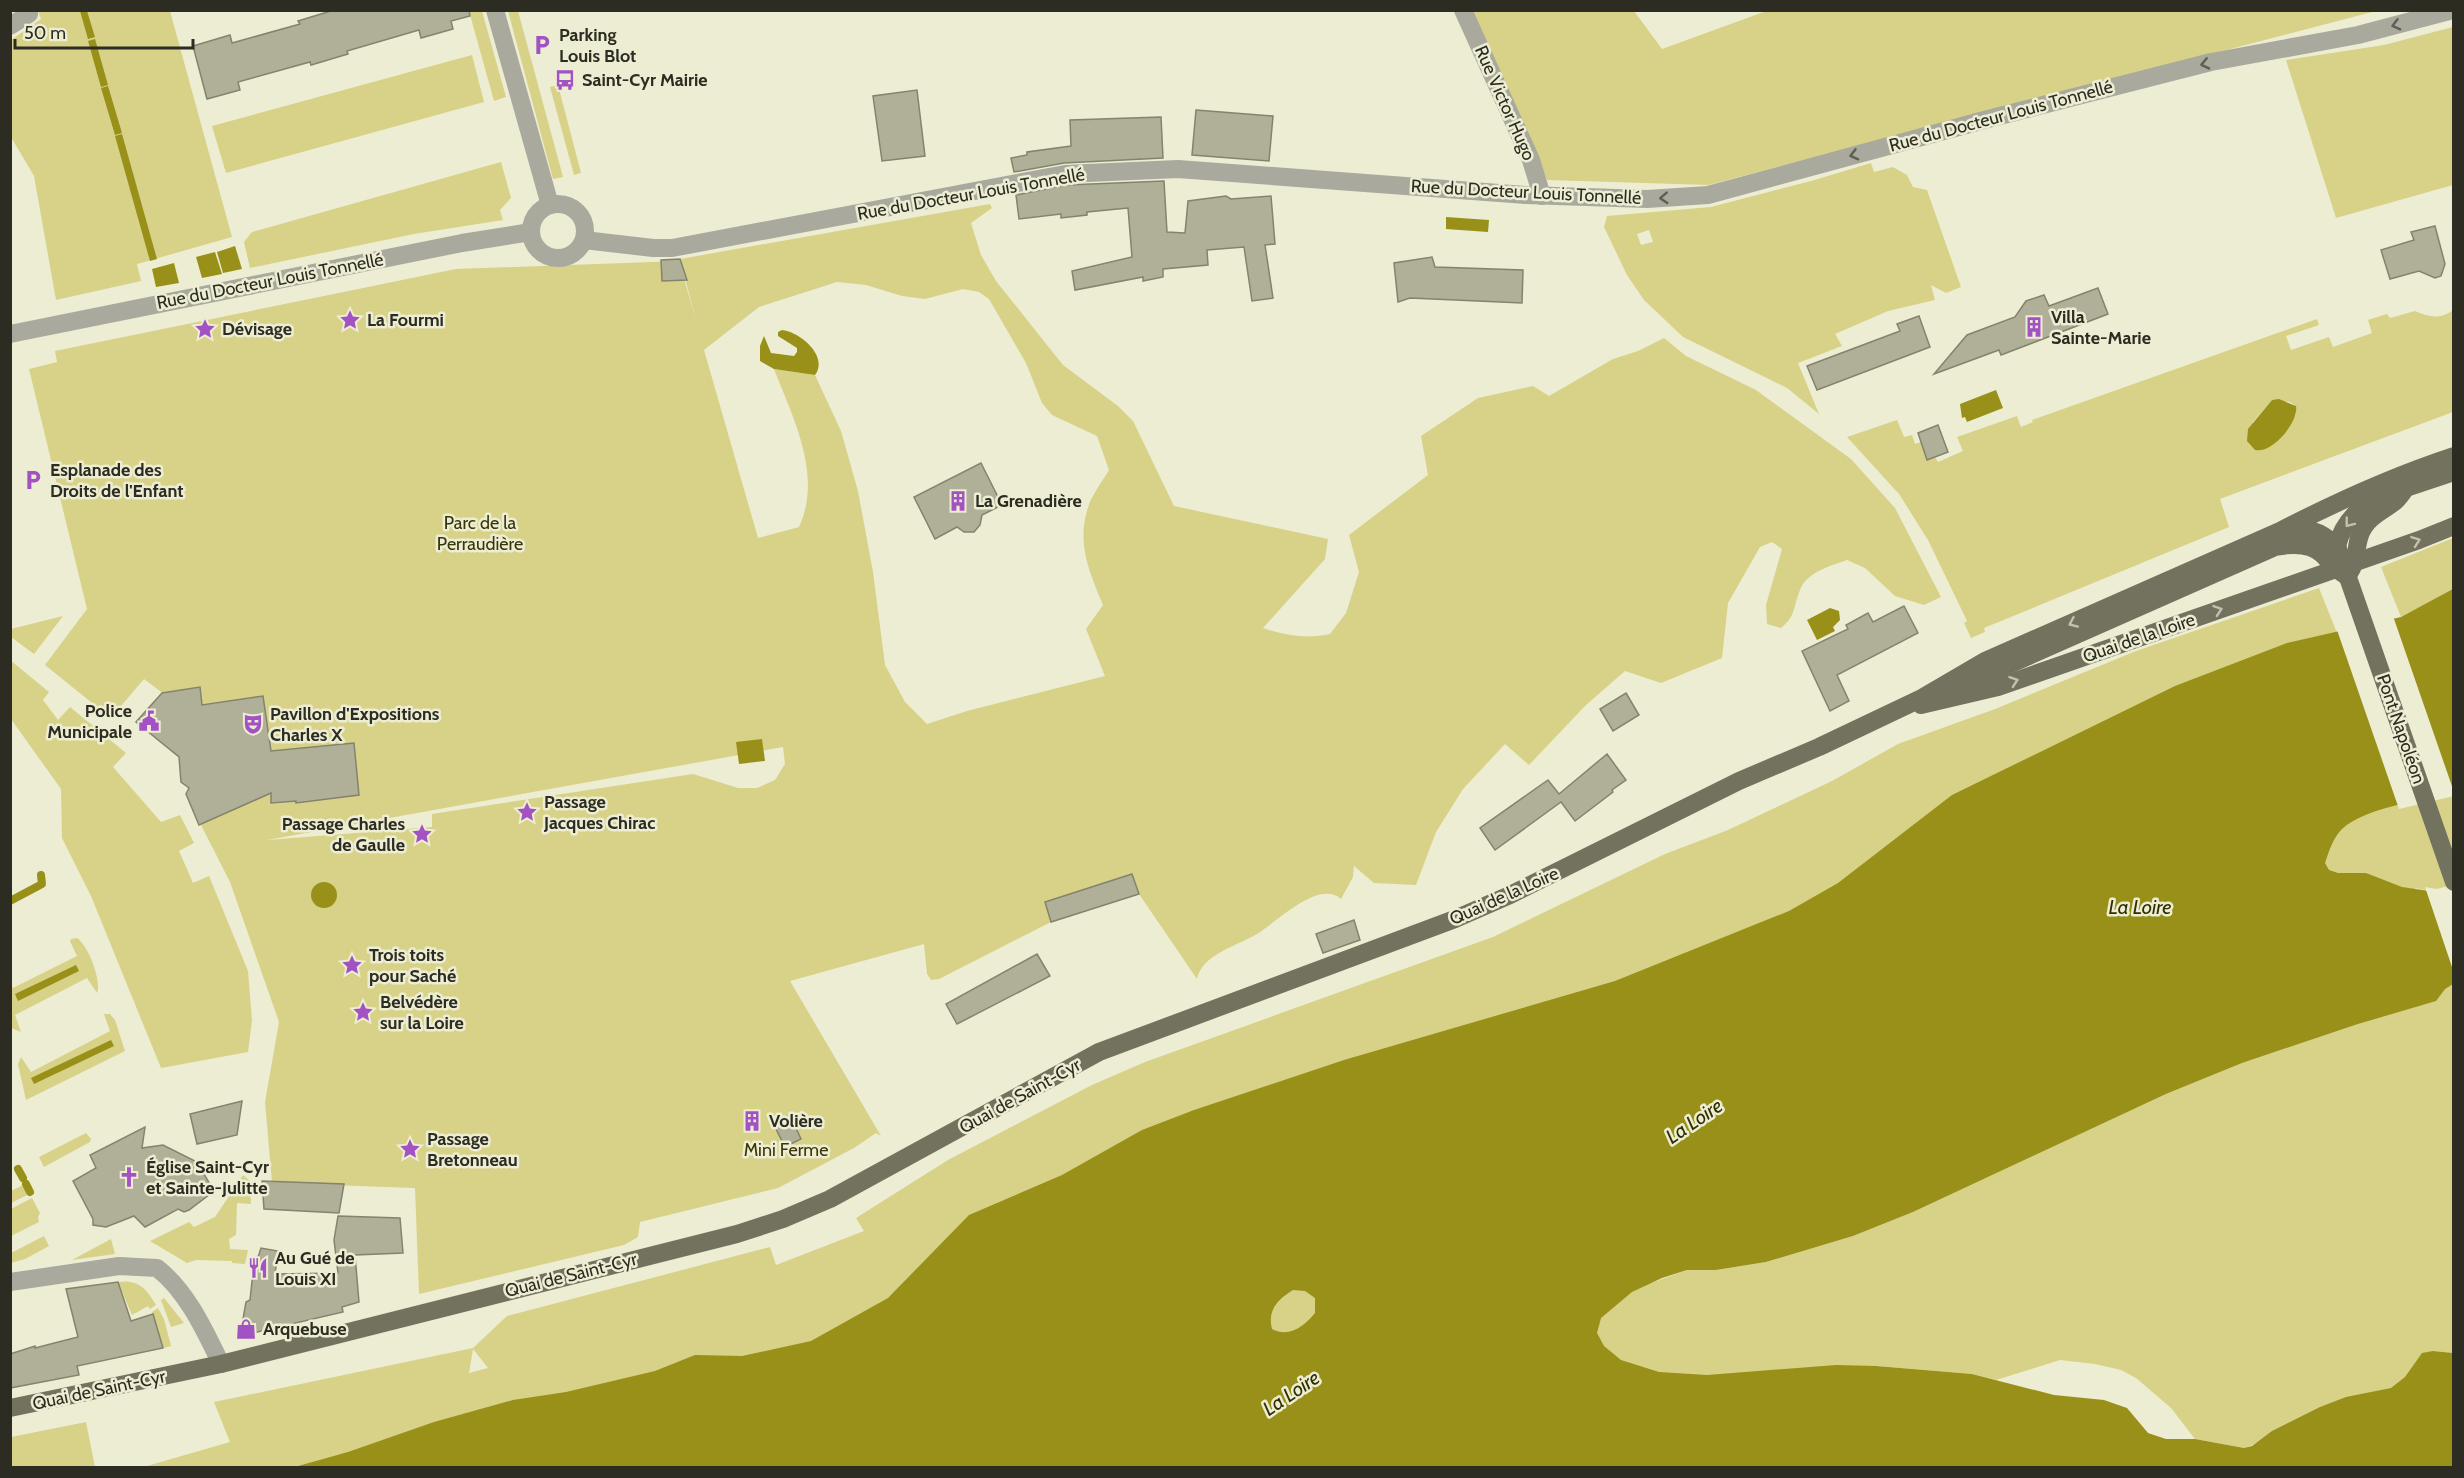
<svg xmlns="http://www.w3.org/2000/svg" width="2464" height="1478" viewBox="0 0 2464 1478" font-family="Cabin,sans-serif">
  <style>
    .green { fill: #d7d288; fill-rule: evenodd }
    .water { fill: #989018; fill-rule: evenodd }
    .pier { fill: #ededd3 }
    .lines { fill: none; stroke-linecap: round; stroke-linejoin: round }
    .stream { stroke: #989018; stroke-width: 8 }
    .building { fill: #b0af97; stroke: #84836d; stroke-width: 1.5 }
    .minor { stroke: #a9a99e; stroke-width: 18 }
    .major { stroke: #73725f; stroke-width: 18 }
    .oneway { stroke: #5e5e54 }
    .oneway2 { stroke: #c2c2aa }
    .labels { text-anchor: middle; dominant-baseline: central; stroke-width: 5; stroke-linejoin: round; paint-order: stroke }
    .poi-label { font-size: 18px; font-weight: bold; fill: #2c2c22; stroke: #ededd3; text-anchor: start }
    .street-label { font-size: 18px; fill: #2c2c22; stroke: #ededd3 }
    .park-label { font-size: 18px; fill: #383506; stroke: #ededd3 }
    .water-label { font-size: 20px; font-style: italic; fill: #312e00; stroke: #ededd3 }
  </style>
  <rect width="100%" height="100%" fill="#ededd3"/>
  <g class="green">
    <path d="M1769,10L2376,11L1708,185L1547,180L1468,11H1634L1662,49Z"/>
    <path d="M38,11H170L232,237L137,264L141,281L56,300L34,176L11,137V40L41,19Z"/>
    <path d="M469,11H482L506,97L494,101Z"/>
    <path d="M508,11H518L563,177L553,179Z"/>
    <path d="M2453,27V185L2336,218L2286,60L2384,45Z"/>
    <path d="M472,55L484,102L226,173L212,126Z"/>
    <path d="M558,85L581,173L574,175L550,87Z"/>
    <path d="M501,162L511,198L500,210L503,220L414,234L250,268L244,242L252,232Z"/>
    <path d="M1871,163L1874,172L1893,167L1907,175L1913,187L1927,190L1961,287L1946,293L1931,285L1935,300L1888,311L1835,334L1842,346L1798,363L1819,414L1787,388L1683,337L1644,300L1627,275L1604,227L1607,216L1711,207L1811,181ZM1649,230L1653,242L1641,245L1637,234Z"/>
    <path d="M990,204L992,208L971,223L981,255L996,281L1063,365L1118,406L1133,421L1174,506L1328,539L1325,559L1263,628C1285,636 1308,639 1330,634L1346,613L1359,572L1349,535L1428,475L1421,436L1478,398L1533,386L1549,396L1613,359L1638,351L1664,338L1686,356L1756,390L1851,459L1895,508L1941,597L1924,605L1895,596L1865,568L1847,560C1830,566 1807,572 1800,590C1793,607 1796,616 1781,628L1767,624L1766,605L1782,549L1772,542L1760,547L1728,603L1722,658L1661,683L1625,671L1586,705L1529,765L1505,744L1463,789L1436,832L1416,885L1374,883L1354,866L1353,877L1341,899C1318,879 1276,923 1257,934C1237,946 1202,954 1197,979L1139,894L1132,874L1045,902L1051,922L939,979L931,980L927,974L924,944L790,981L881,1136L876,1133L854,1148L778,1188L640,1222L638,1237L624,1245L419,1294L415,1188L272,1183L265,1102L279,1022L230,882L202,827L164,694L144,679L115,713L111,710L107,715L45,665L87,609L29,369L57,362L55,351L456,269L679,261L696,321L680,259ZM837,282L866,285L902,296L925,299L963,289L979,292L989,299L1026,363L1042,403L1052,415L1097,436L1109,470C1102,482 1090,497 1087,511C1077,545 1090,574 1103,605L1086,629L1105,676L967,711L927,724L905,702L885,665L873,572L858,491L841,431L815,375L774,369C793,418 823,475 799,527L758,538L704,350L759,307ZM783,747L785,764L775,780L757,788H738L693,774L432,814V827L267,840Z"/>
    <path d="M2453,310V412L2220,499L2229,527L1984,628L1985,632L1971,638L1964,623L1967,621L1928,540L1899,494L1847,437L1897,420L1904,437L1912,435L1915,444L1921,442L1927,460L1935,457L1938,462L1963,451L1957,437L2017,416L2021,427L2033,422L2032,420L2317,319L2319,325L2286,336L2291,350L2329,337L2333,347L2372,333L2368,320L2387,314L2390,318L2415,311C2429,317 2440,320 2453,310ZM2272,400L2290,402L2296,406V415L2252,423Z"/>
    <path d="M2453,538V727L2418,608L2401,617L2381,567Z"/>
    <path d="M2319,588L2337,633L2310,638L2453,793V888L2436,892L2415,888L2453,981V1353L2433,1351L2453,1467L2291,1422C2277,1429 2257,1445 2244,1448L2195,1439L2171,1408L2136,1378L2121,1370L2095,1364L2060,1360L1996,1380L1972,1374L1876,1366L1800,1368L2182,1467L140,1468L230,1442L214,1402L473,1348L507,1316L770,1247L776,1265L864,1231L856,1218L948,1160L1092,1085L1145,1062L1493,937L1665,854L1728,830L1832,781L1898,744L1995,709L2136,651ZM2445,988L2358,1024L2242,1063L2166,1094L1913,1212L1853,1236L1766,1262L1716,1270H1687L1651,1283L1653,1280ZM473,1349L488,1368L469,1373Z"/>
    <path d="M63,616L34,654L11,637V629Z"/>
    <path d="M10,660L49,692L43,700L58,720L70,707L126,753L113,767L161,822L180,815L194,843L179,851L193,883L209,876L248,971L252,1020L248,1052L161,1068L91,896L62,838L61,789L11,719Z"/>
    <path d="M77,938C88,945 102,981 97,993L87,978L15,1015L21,1032L11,1028L10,984L13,988L77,956L70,941L71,939Z"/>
    <path d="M104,1014H110L115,1020L125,1051L26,1100L18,1064L21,1057L31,1072L110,1031Z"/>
    <path d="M86,1133L91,1139L90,1142L44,1167L39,1157Z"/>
    <path d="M243,1175L250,1181L251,1204L237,1203L236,1235L229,1239L230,1249L248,1250L245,1264L232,1263V1261L196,1260L187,1263L150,1241L189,1222L194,1227L215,1217Z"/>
    <path d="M25,1184L29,1194L11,1203V1191Z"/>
    <path d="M32,1198L40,1213L38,1217L39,1222L11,1236V1209Z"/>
    <path d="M44,1236L49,1246L25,1259L11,1263V1253Z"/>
    <path d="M111,1239L115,1254L72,1260Z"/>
    <path d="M118,1282C138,1279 147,1289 156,1305L150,1309L148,1306L132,1315Z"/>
    <path d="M164,1298L184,1323L171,1327L161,1300Z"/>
    <path d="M158,1308L164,1319L171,1346L163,1348L152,1312Z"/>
    <path d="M86,1422L95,1467H11V1437Z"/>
  </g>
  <g class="water">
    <path d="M80,11H87L95,37L88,39Z"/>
    <path d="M95,39L108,85L101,87L88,41Z"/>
    <path d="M108,86L122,133L115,135L101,88Z"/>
    <path d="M122,134L157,259L150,261L115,136Z"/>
    <path d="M1446,217L1489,220L1488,232L1446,229Z"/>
    <path d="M235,246L242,269L223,273L217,252Z"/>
    <path d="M215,252L222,274L202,278L196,257Z"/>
    <path d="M174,263L179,283L156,287L152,269Z"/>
    <path d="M782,330C800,332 829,356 815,375L774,369L760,361V346L764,336L771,353L794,356L797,352V348L778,336V332Z"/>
    <path d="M1996,390L2003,408L1967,422L1965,417L1962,418L1960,404Z"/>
    <path d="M2279,399L2296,406C2299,422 2272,454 2255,450L2247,441L2248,429L2272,400Z"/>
    <path d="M2453,589V793C2421,801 2366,807 2342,829C2333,838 2329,851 2325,863L2329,870L2338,873H2366L2402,887L2436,892L2453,888V984L2445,989L2436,1001L2358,1024L2242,1063L2166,1094L1913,1212L1853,1236L1766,1262L1716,1270H1687L1662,1278L1632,1292L1601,1318L1597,1333L1604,1346L1621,1360L1659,1372L1707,1375L1836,1365L1876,1366L1972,1374L2054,1395L2104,1400L2127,1408L2148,1433L2166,1439H2195L2244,1448L2252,1446L2272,1431L2320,1407L2346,1397L2391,1388L2405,1377L2422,1353L2433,1351L2453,1353V1467L291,1468L348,1452L434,1422L513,1400L566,1392L655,1371L695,1355L742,1356L811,1341L888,1298L969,1215L1062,1175L1142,1130L1194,1110L1344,1060L1615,981L1789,911L1838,883L1952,795L2175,686L2287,643L2401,617ZM1293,1290L1305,1291L1315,1298V1313C1304,1326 1290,1338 1272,1329C1267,1310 1278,1299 1293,1290Z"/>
    <path d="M1830,608L1839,611L1840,620L1833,627L1835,631L1817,640L1807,620Z"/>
    <path d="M762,739L765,761L739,764L736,742Z"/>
    <circle cx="324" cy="895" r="13"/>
    <path d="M76,965L79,971L18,1001L15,994Z"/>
    <path d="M111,1040L114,1046L34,1084L31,1078Z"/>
  </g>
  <g class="pier">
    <path d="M2393,616L2454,792V796L2399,809L2337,630Z"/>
    <path d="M2454,885L2453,970L2425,887L2436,889Z"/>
  </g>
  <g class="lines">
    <g class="stream">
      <path d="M10,901L42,884L41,875"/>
      <path d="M18,1169L23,1178"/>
      <path d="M26,1184L30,1192"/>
    </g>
  </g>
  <g class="building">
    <path d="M334,10H469L470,16L451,21L453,29L421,38L419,30L347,51L348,54L311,65L310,62L238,82L240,90L207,99L193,46L230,35L232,43L300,24L298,21Z"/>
    <path d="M917,90L925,156L882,161L873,96Z"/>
    <path d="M1196,110L1273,116L1269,161L1192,155Z"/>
    <path d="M1161,117L1163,158L1064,163L1014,172L1011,158L1027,155V152L1071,146L1070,120Z"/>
    <path d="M1164,181L1167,232L1185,233L1188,201L1226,196L1231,199L1271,196L1275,244L1265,245L1273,298L1252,301L1244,247L1207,250L1208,265L1163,269V277L1143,281V277L1075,290L1072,271L1132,257L1128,208L1087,212V215L1061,218V214L1019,219L1016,195L1066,185Z"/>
    <path d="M2435,226L2445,264L2441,276L2435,278L2419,271L2390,279L2381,250L2414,240L2411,232Z"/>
    <path d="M1432,257L1435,267L1523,270L1522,303L1410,298L1398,302L1394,263Z"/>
    <path d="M680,259L687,280L662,281L661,260Z"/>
    <path d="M2098,288L2108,314L2001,355L1999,350L1934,374L1967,335L2015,317L2026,301L2044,295L2049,306Z"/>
    <path d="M1919,316L1930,347L1817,390L1807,366L1900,331L1897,324Z"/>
    <path d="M1938,425L1948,452L1927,460L1918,433Z"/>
    <path d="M981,463L1002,505L982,515L980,525L974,532H964L957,527L935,539L914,497Z"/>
    <path d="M1904,606L1918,633L1837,675L1849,701L1830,711L1802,651L1848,629L1846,625L1868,613L1873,622Z"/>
    <path d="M200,687L202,705L263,696L271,751L354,743L359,795L296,803V801L271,803V793L199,825L186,794L189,788L181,782L179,757L136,722L162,693Z"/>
    <path d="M1626,693L1639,715L1613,731L1600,709Z"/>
    <path d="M1607,754L1626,780L1612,790L1613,792L1575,821L1561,802L1495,850L1480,828L1548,780L1559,794Z"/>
    <path d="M1132,874L1139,894L1051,922L1045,902Z"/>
    <path d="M1354,920L1360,940L1323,953L1316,934Z"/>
    <path d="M1037,954L1050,976L957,1024L946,1004Z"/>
    <path d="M242,1101L237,1135L197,1144L190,1114Z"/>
    <path d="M790,1115L801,1139L785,1147L774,1125Z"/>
    <path d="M145,1127L142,1148L163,1145L197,1162L214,1191L189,1210L184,1212L178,1209L145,1227L134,1216L106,1227L93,1225V1219L73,1181L96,1168L90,1155Z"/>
    <path d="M262,1181L344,1184L339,1213L264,1209Z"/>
    <path d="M338,1216L400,1218L403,1253L355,1255L359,1302L342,1307L343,1312L240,1336L246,1302L250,1300L253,1272L261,1248L278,1251L275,1274L338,1273L334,1240Z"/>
    <path d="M118,1282L131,1321L153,1314L163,1348L77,1366L79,1375L10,1388V1354L35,1346V1348L78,1337L66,1289Z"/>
  </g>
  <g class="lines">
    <g class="minor">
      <path d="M495,10L550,205"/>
      <path d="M1463,10L1531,160L1542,196"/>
      <path d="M10,26L29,14"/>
      <circle cx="558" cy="231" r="27"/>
      <path d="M584,240L653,248H672L1065,174L1178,169L1526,195L1647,199L1708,195L1988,119L2211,62L2358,35L2453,10"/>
      <path d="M10,334L462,243L531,232"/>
      <path d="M10,1282L119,1266L157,1268C187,1291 205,1331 221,1364"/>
    </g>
    <g class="major">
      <path d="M2284,531C2309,528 2318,529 2337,546L2454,882"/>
      <path d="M2337,546C2343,520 2366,500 2390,491C2396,489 2403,489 2409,487C2424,482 2439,477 2454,472"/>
      <path d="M2350,572C2359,559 2354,541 2364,527C2371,515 2383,511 2393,503C2398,500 2402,493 2406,488"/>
      <path d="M1963,685L2275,547C2290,544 2311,543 2323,555C2330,563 2335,569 2345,575"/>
      <path d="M1921,705L1998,687L2419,540L2454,526"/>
      <path d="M10,1408L221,1364L737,1234L783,1219L830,1199L1099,1052L1455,919L1510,895L1739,781L1819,747L1920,699L1985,661L2280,531C2336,502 2393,476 2454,456"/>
    </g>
  </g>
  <defs><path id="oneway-chevron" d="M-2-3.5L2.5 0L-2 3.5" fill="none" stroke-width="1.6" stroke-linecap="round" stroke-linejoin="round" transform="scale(1.5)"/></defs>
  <g class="oneway">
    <use href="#oneway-chevron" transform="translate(2396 25) rotate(165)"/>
    <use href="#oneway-chevron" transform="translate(2205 64) rotate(167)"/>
    <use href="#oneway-chevron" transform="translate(1854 155) rotate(165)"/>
    <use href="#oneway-chevron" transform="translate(1664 198) rotate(177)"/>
  </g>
  <g class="oneway2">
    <use href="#oneway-chevron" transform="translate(2349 523) rotate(128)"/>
    <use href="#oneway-chevron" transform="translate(2416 541) rotate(-20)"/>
    <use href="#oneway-chevron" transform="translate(2218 610) rotate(-19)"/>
    <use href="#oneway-chevron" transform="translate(2073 623) rotate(156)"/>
    <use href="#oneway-chevron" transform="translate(2014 681) rotate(-19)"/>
  </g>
  <defs>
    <g id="parking-bare" transform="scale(1.62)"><path d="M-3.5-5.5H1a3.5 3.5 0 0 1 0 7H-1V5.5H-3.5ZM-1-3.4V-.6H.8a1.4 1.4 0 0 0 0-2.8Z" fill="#a352c3" stroke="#ededd3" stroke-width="2.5" paint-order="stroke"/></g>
    <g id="bus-bare" transform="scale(1.62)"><path d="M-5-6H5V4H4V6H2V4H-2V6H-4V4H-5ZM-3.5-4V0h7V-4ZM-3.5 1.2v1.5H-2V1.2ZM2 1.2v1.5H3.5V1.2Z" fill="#a352c3" stroke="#ededd3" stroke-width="2.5" paint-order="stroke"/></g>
    <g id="sight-bare" transform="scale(1.62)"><path d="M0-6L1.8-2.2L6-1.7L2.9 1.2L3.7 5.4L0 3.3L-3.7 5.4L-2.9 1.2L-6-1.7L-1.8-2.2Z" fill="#a352c3" stroke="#ededd3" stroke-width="2.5" paint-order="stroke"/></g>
    <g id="building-bare" transform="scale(1.62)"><path d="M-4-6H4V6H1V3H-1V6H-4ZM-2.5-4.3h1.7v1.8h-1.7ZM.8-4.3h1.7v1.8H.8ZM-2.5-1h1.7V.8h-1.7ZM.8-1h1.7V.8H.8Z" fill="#a352c3" stroke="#ededd3" stroke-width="2.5" paint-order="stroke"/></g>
    <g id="civic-bare" transform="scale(1.62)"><path d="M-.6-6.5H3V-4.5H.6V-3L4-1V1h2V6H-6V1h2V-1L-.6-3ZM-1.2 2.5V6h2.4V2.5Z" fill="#a352c3" stroke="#ededd3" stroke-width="2.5" paint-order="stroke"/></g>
    <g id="theatre-bare" transform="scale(1.62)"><path d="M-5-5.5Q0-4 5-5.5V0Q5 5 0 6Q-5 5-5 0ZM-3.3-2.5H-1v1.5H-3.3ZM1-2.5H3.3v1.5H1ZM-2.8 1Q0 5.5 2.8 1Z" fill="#a352c3" stroke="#ededd3" stroke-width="2.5" paint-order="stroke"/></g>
    <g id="church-bare" transform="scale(1.62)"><path d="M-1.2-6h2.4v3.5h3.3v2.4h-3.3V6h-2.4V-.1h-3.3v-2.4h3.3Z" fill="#a352c3" stroke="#ededd3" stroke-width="2.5" paint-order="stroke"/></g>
    <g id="restaurant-bare" transform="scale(1.62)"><path d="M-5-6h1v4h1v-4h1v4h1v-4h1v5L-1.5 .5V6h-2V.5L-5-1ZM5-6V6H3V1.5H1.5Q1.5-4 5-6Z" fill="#a352c3" stroke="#ededd3" stroke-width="2.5" paint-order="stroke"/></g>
    <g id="shop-bare" transform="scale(1.62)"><path d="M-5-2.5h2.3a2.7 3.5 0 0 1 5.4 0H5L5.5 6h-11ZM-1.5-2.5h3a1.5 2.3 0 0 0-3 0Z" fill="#a352c3" stroke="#ededd3" stroke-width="2.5" paint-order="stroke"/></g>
  </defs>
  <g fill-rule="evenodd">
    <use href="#parking-bare" x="542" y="45"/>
    <use href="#bus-bare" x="565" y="80"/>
    <use href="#sight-bare" x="350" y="320"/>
    <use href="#building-bare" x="2034" y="327"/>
    <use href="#sight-bare" x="205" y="329"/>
    <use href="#parking-bare" x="33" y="480"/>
    <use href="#building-bare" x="958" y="501"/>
    <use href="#civic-bare" x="149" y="721"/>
    <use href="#theatre-bare" x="253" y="724"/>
    <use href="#sight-bare" x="527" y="812"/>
    <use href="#sight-bare" x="422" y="834"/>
    <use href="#sight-bare" x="352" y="965"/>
    <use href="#sight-bare" x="363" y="1012"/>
    <use href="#building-bare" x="752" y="1121"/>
    <use href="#sight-bare" x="410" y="1149"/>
    <use href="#church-bare" x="129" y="1177"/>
    <use href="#restaurant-bare" x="258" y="1268"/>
    <use href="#shop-bare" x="246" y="1329"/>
  </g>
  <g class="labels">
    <g class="poi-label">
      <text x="559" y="35">Parking<tspan x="559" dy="21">Louis Blot</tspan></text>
      <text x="582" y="80">Saint-Cyr Mairie</text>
      <text x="2051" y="317">Villa<tspan x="2051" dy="21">Sainte-Marie</tspan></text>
      <text x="367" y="320">La Fourmi</text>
      <text x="222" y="329">Dévisage</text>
      <text x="50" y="470">Esplanade des<tspan x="50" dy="21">Droits de l'Enfant</tspan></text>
      <text x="975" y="501">La Grenadière</text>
      <text x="132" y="711" text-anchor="end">Police<tspan x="132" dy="21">Municipale</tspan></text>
      <text x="270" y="714">Pavillon d'Expositions<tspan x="270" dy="21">Charles X</tspan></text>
      <text x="544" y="802">Passage<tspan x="544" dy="21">Jacques Chirac</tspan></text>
      <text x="405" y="824" text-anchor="end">Passage Charles<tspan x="405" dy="21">de Gaulle</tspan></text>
      <text x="369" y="955">Trois toits<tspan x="369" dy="21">pour Saché</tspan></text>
      <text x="380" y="1002">Belvédère<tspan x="380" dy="21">sur la Loire</tspan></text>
      <text x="769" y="1121">Volière</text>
      <text x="427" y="1139">Passage<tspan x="427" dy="21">Bretonneau</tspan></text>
      <text x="146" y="1167">Église Saint-Cyr<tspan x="146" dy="21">et Sainte-Julitte</tspan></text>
      <text x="275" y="1258">Au Gué de<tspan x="275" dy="21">Louis XI</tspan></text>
      <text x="263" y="1329">Arquebuse</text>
    </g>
    <g class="street-label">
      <text transform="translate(1505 103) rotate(66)">Rue Victor Hugo</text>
      <text transform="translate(2001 116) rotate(-15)">Rue du Docteur Louis Tonnellé</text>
      <text transform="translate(1526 192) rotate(3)">Rue du Docteur Louis Tonnellé</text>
      <text transform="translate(971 194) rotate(-10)">Rue du Docteur Louis Tonnellé</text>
      <text transform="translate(270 281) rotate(-11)">Rue du Docteur Louis Tonnellé</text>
      <text transform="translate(2139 638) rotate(-19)">Quai de la Loire</text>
      <text transform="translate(2401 729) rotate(71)">Pont Napoléon</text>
      <text transform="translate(1504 896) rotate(-24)">Quai de la Loire</text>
      <text transform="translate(1020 1096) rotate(-29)">Quai de Saint-Cyr</text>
      <text transform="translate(571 1275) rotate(-14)">Quai de Saint-Cyr</text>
      <text transform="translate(99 1390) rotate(-12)">Quai de Saint-Cyr</text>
    </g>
    <g class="park-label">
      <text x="480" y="523">Parc de la<tspan x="480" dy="21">Perraudière</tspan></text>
      <text x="786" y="1150">Mini Ferme</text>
    </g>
    <g class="water-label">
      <text x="2140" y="907">La Loire</text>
      <text transform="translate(1694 1121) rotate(-34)">La Loire</text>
      <text transform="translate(1291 1393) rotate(-34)">La Loire</text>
    </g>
  </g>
  <rect width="2464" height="1478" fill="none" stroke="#2c2c22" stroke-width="24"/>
  <path d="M15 39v9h178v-9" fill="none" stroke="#2c2c22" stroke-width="3"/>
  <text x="24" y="39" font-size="18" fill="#2c2c22" stroke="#ededd3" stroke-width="4.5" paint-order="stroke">50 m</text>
</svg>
